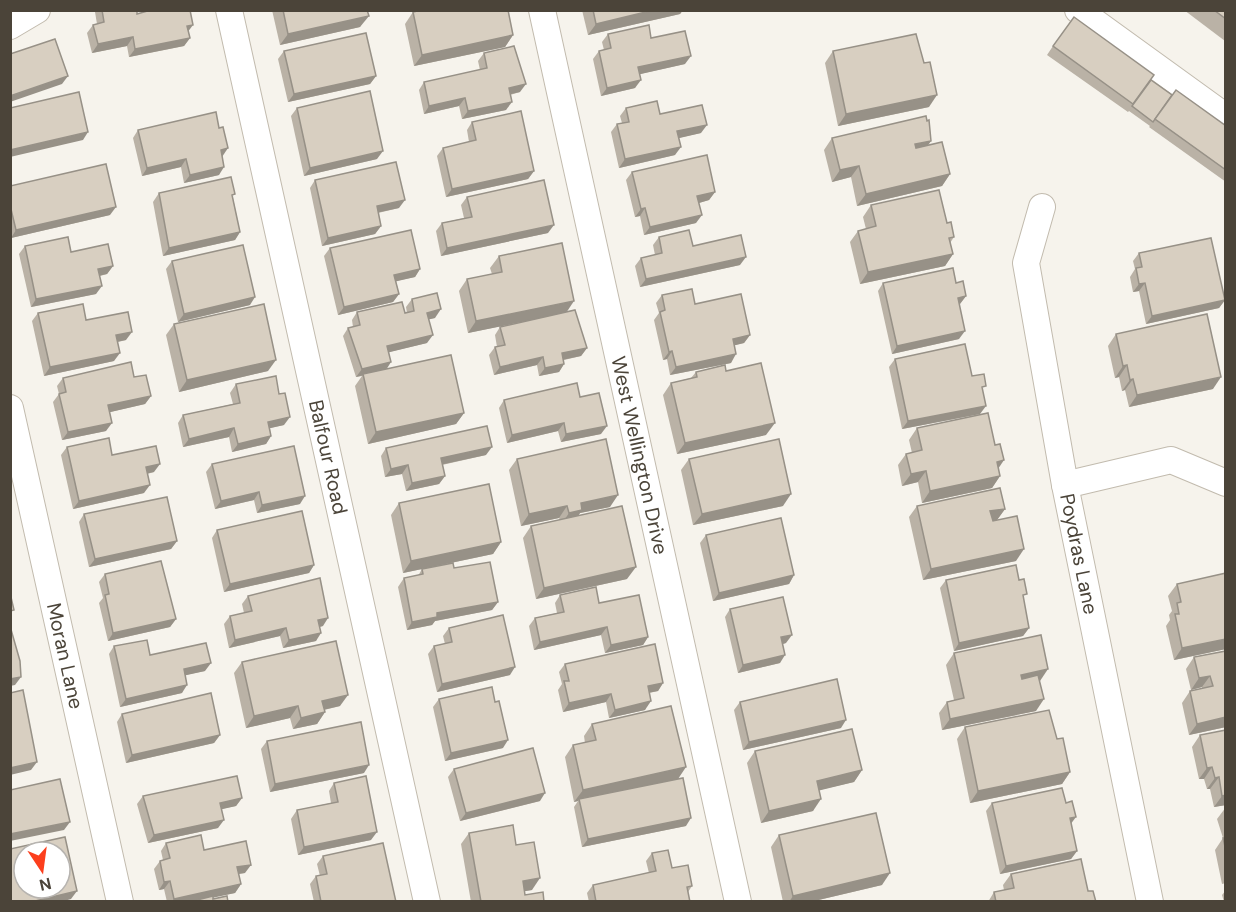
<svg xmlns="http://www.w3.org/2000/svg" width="1236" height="912" viewBox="0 0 1236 912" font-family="'DM Sans',sans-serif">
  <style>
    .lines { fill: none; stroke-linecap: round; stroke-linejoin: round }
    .street-casing { stroke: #c2bbae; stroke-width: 28 }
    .street { stroke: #fff; stroke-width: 26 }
    .wall { fill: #bab2a6 }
    .shaded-wall { fill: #979187 }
    .building { fill: #d8cfc1; stroke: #979187; stroke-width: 1.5; fill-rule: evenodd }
    .labels { text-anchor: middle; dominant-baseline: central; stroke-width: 5; stroke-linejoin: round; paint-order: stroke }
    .street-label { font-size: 20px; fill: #4b4439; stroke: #fff }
  </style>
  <rect width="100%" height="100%" fill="#f6f3ec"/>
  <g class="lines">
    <g class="street-casing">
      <g id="street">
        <path id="s1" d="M229,10L427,902"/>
        <path id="s2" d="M542,10L738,902"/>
        <path d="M1078,10L1226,117"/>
        <path d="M10,26L37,10"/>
        <path id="s3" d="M1042,207L1026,263L1065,485L1150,902"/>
        <path id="s4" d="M10,408L120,902"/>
        <path d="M1065,485L1171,460L1226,483"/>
      </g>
    </g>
    <use href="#street" class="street"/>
  </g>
  <g class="wall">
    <path d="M95,10H137V14L188,32L190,38L184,46L129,57L127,46L92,53L87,33L93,25L97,24L95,12Z"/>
    <path d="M272,10H367L360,27L280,45Z"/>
    <path d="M582,10H683L680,14L588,35Z"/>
    <path d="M1184,10H1226L1225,41Z"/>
    <path d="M413,12L513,35L505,47L414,66L405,24Z"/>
    <path d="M608,34L651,38L685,64L640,74L635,88L601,96L593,59L599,51L604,50L602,42Z"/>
    <path d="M1053,46L1151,80L1172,95L1226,126V182L1149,127L1150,126L1129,111L1128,112L1047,55Z"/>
    <path d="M284,51L376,76L370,84L288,102L278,59Z"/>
    <path d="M833,51L929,107L838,126L825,63Z"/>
    <path d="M484,53L520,92L510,95L506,110L462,119L459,106L424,114L419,90L424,82L480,70L478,61Z"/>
    <path d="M297,108L377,159L304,176L291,116Z"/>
    <path d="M626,108L660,114L701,133L678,138L675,155L619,168L611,132L617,124L622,123L620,116Z"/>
    <path d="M472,122L534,171L528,179L446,197L437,156L443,148L469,142L467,130Z"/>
    <path d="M138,130L222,157L219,175L184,183L181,167L142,176L133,138Z"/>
    <path d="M832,138L931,141L928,145L950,174L942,186L857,206L851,177L832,182L824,150Z"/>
    <path d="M632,172L715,192L709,200L699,203L696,223L644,235L640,216L635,217L626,180Z"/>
    <path d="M315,180L399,208L378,213L381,226L375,234L322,246L310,188Z"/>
    <path d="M10,186L110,215L11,238Z"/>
    <path d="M159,193L233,198L240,232L235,240L163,256L153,202Z"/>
    <path d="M467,197L548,233L441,256L436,231L442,223L464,218L461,205Z"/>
    <path d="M871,205L947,223L954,237L950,243L953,254L945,266L860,284L850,242L858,231L866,229L863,217Z"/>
    <path d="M659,237L693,246L740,265L640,287L635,266L641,258L655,255L653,245Z"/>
    <path d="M25,246L71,252L113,266L107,274L100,276L96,294L31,307L19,254Z"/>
    <path d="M330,248L420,269L415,277L396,281L399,294L393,302L338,315L324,256Z"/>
    <path d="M1139,253L1225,300L1219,308L1146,324L1139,291L1133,292L1130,277L1135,269L1133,261Z"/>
    <path d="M499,256L566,312L587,348L581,356L564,360V364L559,372L539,376L537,365L494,375L489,355L495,347H497L495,335L500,327L535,319L468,333L459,291L467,279L492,274L490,268Z"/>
    <path d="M172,261L250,305L178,322L166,269Z"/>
    <path d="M883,283L966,296L959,305V339L892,354L878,291Z"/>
    <path d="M662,295L695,304L750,335L744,343L735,345L731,363L670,375L667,359L663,360L654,320L659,313L656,303Z"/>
    <path d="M412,299L435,318L429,319L427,343L389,352L386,369L464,413L456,424L368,444L355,386L362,376L356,377L343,336L348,328L353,327L352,320L357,312L407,313L406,307Z"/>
    <path d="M38,313L86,320L126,340L118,342L114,361L44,376L32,321Z"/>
    <path d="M174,324L268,371L179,392L166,335Z"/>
    <path d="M1116,334L1213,389L1129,407L1125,390L1122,391L1119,377L1115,378L1108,346Z"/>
    <path d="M895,359L972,376L983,390L980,414L902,429L889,367Z"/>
    <path d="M726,371L766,435L677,454L663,395L671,383L691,378L696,372Z"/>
    <path d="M134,377L151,396L145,404L110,412L106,431L62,440L53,402L59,394L57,386L63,378Z"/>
    <path d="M236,384L284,425L270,428L271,436L266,444L232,452L229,437L183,447L178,423L183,415L233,404L230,393Z"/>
    <path d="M580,397L601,434L561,442L558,431L507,443L499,408L504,400Z"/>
    <path d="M917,428L998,468L1000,476L992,488L922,503L918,482L902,486L898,465L906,454L912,453L909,440Z"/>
    <path d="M67,447L112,455L154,472L147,474L144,493L73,509L61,455Z"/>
    <path d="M386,448L486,455L442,465L445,476L439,484L406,491L402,474L385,477L381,456Z"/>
    <path d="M517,459L610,507L580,513L578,516L627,579L536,599L523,538L531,526L560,520L559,518L521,526L509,470Z"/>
    <path d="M689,459L783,506L693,525L681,470Z"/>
    <path d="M212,464L300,504L257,513L254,500L215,509L206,472Z"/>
    <path d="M399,503L501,542L493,554L403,573L391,515Z"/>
    <path d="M917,506L1005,509L997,520L1016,561L923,580L909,517Z"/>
    <path d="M84,514L177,541L171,549L89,567L79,522Z"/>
    <path d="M217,530L314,565L309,573L224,592L212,538Z"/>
    <path d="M706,535L794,575L789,584L713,601L700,543Z"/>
    <path d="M454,568L498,602L492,610L435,621L432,625L407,630L398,587L404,578L418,576L422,569Z"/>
    <path d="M105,574L176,619L170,627L108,641L99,603L103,598L99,582Z"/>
    <path d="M946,580L1023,599L1029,628L1023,636L954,651L940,588Z"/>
    <path d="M1177,584L1226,649L1174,660L1166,626L1170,620L1169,615L1172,611L1168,596Z"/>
    <path d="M560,595L599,603L648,637L643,645L605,653L601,635L534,650L529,626L535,618L557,613L555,603Z"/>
    <path d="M248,596L323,626L320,627L316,641L283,648L280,636L229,648L224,624L230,616L244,613L242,604Z"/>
    <path d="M730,609L786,643L783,644L780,663L738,673L725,617Z"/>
    <path d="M449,628L510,675L437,692L428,654L434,646L445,644L443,636Z"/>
    <path d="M114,646L150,655L205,671L185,675L182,693L120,707L109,654Z"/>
    <path d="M1226,651V727L1189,735L1182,703L1190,691L1202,688V687L1191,690L1186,669L1194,657Z"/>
    <path d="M954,653L1036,711L942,730L939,713L947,702L954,700L946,665Z"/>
    <path d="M242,662L340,706L324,710L325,712L317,724L293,729L290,718L246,728L234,673Z"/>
    <path d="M565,664L663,683L658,691L649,693L645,710L609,718L606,702L563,712L558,690L562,684L559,672Z"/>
    <path d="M439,699L503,748L445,761L433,707Z"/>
    <path d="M740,702L841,728L743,750L734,710Z"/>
    <path d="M122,714L220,735L214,743L126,763L117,722Z"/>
    <path d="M592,724L678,779L686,826L582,847L574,807L578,801L574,802L565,757L573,745L585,743L584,736Z"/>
    <path d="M965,727L1057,739L1070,772L1062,784L970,803L957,739Z"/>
    <path d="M1226,730V805L1214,807L1210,789H1207L1204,779H1199L1192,747L1200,735Z"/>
    <path d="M267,741L364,773L270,792L261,749Z"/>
    <path d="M755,751L862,770L854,782L819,790L813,811L761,823L747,763Z"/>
    <path d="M454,769L540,801L460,821L448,777Z"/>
    <path d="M334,783L371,840L298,855L291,819L297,810L331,803L329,791Z"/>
    <path d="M143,796L242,798L236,806L221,809L218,828L148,843L137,804Z"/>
    <path d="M992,803L1071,824L1077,851L1071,859L1000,874L986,811Z"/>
    <path d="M1226,807V883L1222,884L1215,850L1223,838L1217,819Z"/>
    <path d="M469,833L516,845L532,890L524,891L525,895L544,902H471L461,844Z"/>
    <path d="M779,835L882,885L810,902H783L771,847Z"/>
    <path d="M166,843L204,850L245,873L238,874L241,884L235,893L213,897V899L228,902H167L164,889L159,890L154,869L160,861L163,860L161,851Z"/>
    <path d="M652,853L672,868L692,886L688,892L690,902H589L587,893L593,885L649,873L646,861Z"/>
    <path d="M323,856L396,902H314L310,884L316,876H320L317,864Z"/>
    <path d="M1011,874L1088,891L1096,902H988L994,892L1004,890L1003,885Z"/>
    <path d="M1226,890V902H1224L1222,895Z"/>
  </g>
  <g class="shaded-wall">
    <path d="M654,10H683L680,14L588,35L596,24Z"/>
    <path d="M369,16L360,27L280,45L288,34Z"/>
    <path d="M193,25L187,33V26Z"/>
    <path d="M513,35L505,47L414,66L422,55Z"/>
    <path d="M133,37L127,46L92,53L98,44Z"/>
    <path d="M190,38L184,46L129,57L135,49Z"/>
    <path d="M691,56L685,64L632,76L638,67Z"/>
    <path d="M68,76L62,84L10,102V96Z"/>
    <path d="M376,76L370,84L288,102L294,94Z"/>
    <path d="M641,80L635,88L601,96L607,88Z"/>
    <path d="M526,84L520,92L503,96L509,88Z"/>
    <path d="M937,95L929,107L838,126L846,114Z"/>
    <path d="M465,98L459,106L424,114L429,106Z"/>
    <path d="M512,102L506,110L462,119L468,111Z"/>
    <path d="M707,125L701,133L671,140L677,131Z"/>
    <path d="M88,132L83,140L10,157V150Z"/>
    <path d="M931,141L923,152L907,156L915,144Z"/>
    <path d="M681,147L675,155L619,168L625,159Z"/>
    <path d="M228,148L222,157L215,158L221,150Z"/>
    <path d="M383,151L377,159L304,176L310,168Z"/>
    <path d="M186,159L181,167L142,176L147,168Z"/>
    <path d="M859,166L851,177L832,182L840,170Z"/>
    <path d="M224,167L219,175L184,183L190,175Z"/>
    <path d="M534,171L528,179L446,197L452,189Z"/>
    <path d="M950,174L942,186L857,206L866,194Z"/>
    <path d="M715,192L709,200L692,205L697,196Z"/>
    <path d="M405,200L399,208L371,214L377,206Z"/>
    <path d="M116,207L110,215L11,238L16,230Z"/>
    <path d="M645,208L640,216L635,217L641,209Z"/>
    <path d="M702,215L696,223L644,235L650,227Z"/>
    <path d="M554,225L548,233L441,256L447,248Z"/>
    <path d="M381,226L375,234L322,246L328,238Z"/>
    <path d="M240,232L235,240L163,256L169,248Z"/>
    <path d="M953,254L945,266L860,284L868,272Z"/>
    <path d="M746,257L740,265L640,287L646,279Z"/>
    <path d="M113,266L107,274L93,277L98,269Z"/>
    <path d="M420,269L415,277L389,283L394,275Z"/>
    <path d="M1145,283L1139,291L1133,292L1139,284Z"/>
    <path d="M102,286L96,294L31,307L36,299Z"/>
    <path d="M399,294L393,302L338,315L344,307Z"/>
    <path d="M966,296L960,304L952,306L958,298Z"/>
    <path d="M255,297L250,305L178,322L184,314Z"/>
    <path d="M1225,300L1219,308L1146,324L1152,316Z"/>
    <path d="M574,301L566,313L468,333L476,321Z"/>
    <path d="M441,309L435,318L422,321L427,313Z"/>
    <path d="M965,331L959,339L892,354L897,346Z"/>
    <path d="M132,332L126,340L111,343L116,335Z"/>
    <path d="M433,335L427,343L382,354L387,346Z"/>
    <path d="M750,335L744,343L728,347L733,339Z"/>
    <path d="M587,348L581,356L557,361L562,353Z"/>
    <path d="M672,351L667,359L663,360L669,352Z"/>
    <path d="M120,353L114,361L44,376L50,367Z"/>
    <path d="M736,354L731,363L670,375L676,367Z"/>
    <path d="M543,357L537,365L494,375L500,367Z"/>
    <path d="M276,360L268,371L179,392L187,380Z"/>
    <path d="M391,362L386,370L356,377L362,369Z"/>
    <path d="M564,364L559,372L539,376L545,368Z"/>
    <path d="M1127,365L1119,377L1115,378L1123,366Z"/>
    <path d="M1221,377L1213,389L1129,407L1137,395Z"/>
    <path d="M1133,379L1125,390L1122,391L1130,380Z"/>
    <path d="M151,396L145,404L102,414L108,405Z"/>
    <path d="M986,406L980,414L902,429L908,421Z"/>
    <path d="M464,413L456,424L368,444L376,432Z"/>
    <path d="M290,417L284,425L262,430L268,422Z"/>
    <path d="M112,423L106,431L62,440L68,432Z"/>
    <path d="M564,423L558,431L507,443L512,435Z"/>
    <path d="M775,423L766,435L677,454L685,443Z"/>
    <path d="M607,426L601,434L561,442L566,434Z"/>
    <path d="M234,428L229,437L183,447L189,439Z"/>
    <path d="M271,436L266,444L232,452L238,444Z"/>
    <path d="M492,447L486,455L435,466L441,458Z"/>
    <path d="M1004,460L996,472L997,462Z"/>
    <path d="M160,464L154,472L140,475L146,467Z"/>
    <path d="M408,465L402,474L385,477L391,469Z"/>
    <path d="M926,471L918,482L902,486L911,474Z"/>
    <path d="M445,476L439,484L406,491L412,483Z"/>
    <path d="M1000,476L992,488L922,503L930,491Z"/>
    <path d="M150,485L144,493L73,509L79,501Z"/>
    <path d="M259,492L254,500L215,509L221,501Z"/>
    <path d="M791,494L783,506L693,525L702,514Z"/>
    <path d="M618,495L610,507L580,513L574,522L561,525L569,513L581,503Z"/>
    <path d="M305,496L300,504L257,513L262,505Z"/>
    <path d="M567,506L559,518L521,526L529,514Z"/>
    <path d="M1005,509L997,520L982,523L990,511Z"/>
    <path d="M177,541L171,549L89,567L95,559Z"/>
    <path d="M501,542L493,554L403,573L411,561Z"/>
    <path d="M1024,549L1016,561L923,580L931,569Z"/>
    <path d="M314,565L309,573L224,592L230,584Z"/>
    <path d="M636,567L627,579L536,599L544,588Z"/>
    <path d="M794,575L789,584L713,601L719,593Z"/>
    <path d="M498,602L492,610L435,621L432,625L407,630L412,622L437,613Z"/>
    <path d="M328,618L323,626L313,628L318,620Z"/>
    <path d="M176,619L170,627L108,641L113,633Z"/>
    <path d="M607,627L601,635L534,650L540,642Z"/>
    <path d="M286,628L280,636L229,648L235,640Z"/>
    <path d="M1029,628L1023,636L954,651L959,643Z"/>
    <path d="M321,633L316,641L283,648L289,640Z"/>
    <path d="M792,635L786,643L775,646L781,637Z"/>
    <path d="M648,637L643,645L605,653L611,645Z"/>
    <path d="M1226,639V649L1174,660L1182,648Z"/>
    <path d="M785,655L780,663L738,673L743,665Z"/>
    <path d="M211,663L205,671L178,677L184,669Z"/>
    <path d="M515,667L510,675L437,692L442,684Z"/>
    <path d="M1048,669L1040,681L1013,686L1021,675Z"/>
    <path d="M1210,676L1202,687L1191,690L1199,678Z"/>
    <path d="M21,677L15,685L10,686V679Z"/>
    <path d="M663,683L658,691L642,694L648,686Z"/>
    <path d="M187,685L182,693L120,707L126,699Z"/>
    <path d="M611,694L606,702L563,712L569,703Z"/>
    <path d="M348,695L340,706L314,712L322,701Z"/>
    <path d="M1044,699L1036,711L942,730L950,719Z"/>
    <path d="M651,701L645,710L609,718L615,710Z"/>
    <path d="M298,706L290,718L246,728L254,716Z"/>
    <path d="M325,712L317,724L293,729L301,718Z"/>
    <path d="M1226,717V727L1189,735L1197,724Z"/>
    <path d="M846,720L841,728L743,750L749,742Z"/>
    <path d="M220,735L214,743L126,763L132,755Z"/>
    <path d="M508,740L503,748L445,761L451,753Z"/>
    <path d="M37,762L31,770L10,775V768Z"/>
    <path d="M369,765L364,773L270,792L275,784Z"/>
    <path d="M686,767L678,779L579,799L578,801L574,802L583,790Z"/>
    <path d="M1212,767L1204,779H1199L1207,768Z"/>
    <path d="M862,770L854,782L809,793L817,781Z"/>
    <path d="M1070,772L1062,784L970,803L978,791Z"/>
    <path d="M1219,777L1210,789H1207L1215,778Z"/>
    <path d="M545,793L540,801L460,821L466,813Z"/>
    <path d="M1226,795V805L1214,807L1222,796Z"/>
    <path d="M242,798L236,806L214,811L220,803Z"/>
    <path d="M821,799L813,811L761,823L769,811Z"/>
    <path d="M1076,817L1070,825V818Z"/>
    <path d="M691,818L686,826L582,847L588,839Z"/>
    <path d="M224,820L218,828L148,843L154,835Z"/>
    <path d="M70,822L64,830L10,841V834Z"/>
    <path d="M377,832L371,840L298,855L304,847Z"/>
    <path d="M1077,851L1071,859L1000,874L1006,866Z"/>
    <path d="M251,865L245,873L231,875L237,867Z"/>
    <path d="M890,873L882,885L810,902H789L793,896Z"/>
    <path d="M540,878L532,890L514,893L523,881Z"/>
    <path d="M170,881L164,889L159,890L164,882Z"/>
    <path d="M241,884L235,893L193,902H172L174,899Z"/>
    <path d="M77,891L71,899L61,902H31Z"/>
  </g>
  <g class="building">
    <path d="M102,10H137V14L151,10H190L193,25L187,26L190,38L135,49L133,37L98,44L93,25L104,22Z"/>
    <path d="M283,10H367L369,16L288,34Z"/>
    <path d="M422,10H508L513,35L422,55L413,12Z"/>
    <path d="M593,10H654L596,24Z"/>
    <path d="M1214,10H1226V19Z"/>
    <path d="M1074,17L1154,75L1133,104L1053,46Z"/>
    <path d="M649,25L651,38L685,31L691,56L638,67L641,80L607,88L599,51L611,48L608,34Z"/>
    <path d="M366,33L376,76L294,94L284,51Z"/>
    <path d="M916,34L924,63L930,62L937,95L846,114L833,51Z"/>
    <path d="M55,39L68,76L10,96V54Z"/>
    <path d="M514,46L526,84L509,88L512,102L468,111L465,98L429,106L424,82L487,68L484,53Z"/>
    <path d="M1151,80L1172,95L1153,122L1132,106Z"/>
    <path d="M1176,90L1226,126V170L1155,119Z"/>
    <path d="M370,91L383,151L310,168L297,108Z"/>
    <path d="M79,92L88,132L10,150V108Z"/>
    <path d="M657,101L660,114L702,105L707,125L677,131L681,147L625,159L617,124L629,122L626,108Z"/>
    <path d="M521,111L534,171L452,189L443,148L476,140L472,122Z"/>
    <path d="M216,112L219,128L223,127L228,148L221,150L224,167L190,175L186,159L147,168L138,130Z"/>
    <path d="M926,116L927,121L929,120L931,141L915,144L916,148L942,142L950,174L866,194L859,166L840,170L832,138Z"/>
    <path d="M707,155L715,192L697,196L702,215L650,227L645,208L641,209L632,172Z"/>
    <path d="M396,162L405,200L377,206L381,226L328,238L315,180Z"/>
    <path d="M106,164L116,207L16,230L10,205V186Z"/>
    <path d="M231,177L235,194L232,195L240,232L169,248L159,193Z"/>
    <path d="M544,180L554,225L447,248L442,223L472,217L467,197Z"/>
    <path d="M939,190L947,223L951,222L954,237L949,238L953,254L868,272L858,231L876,226L871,205Z"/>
    <path d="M411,230L420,269L394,275L399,294L344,307L330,248Z"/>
    <path d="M689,230L693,246L741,235L746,257L646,279L641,258L662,253L659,237Z"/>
    <path d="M68,237L71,252L108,244L113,266L98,269L102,286L36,299L25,246Z"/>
    <path d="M1211,238L1225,300L1152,316L1145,283L1139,284L1136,268L1142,267L1139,253Z"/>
    <path d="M562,243L574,301L476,321L467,279L502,272L499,256Z"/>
    <path d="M243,245L255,297L184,314L172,261Z"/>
    <path d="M953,268L956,283L963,281L966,296L958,298L965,331L897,346L883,283Z"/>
    <path d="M692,289L695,304L741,294L750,335L733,339L736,354L676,367L672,351L669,352L660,312L665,310L662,295Z"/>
    <path d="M437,293L441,309L427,313L433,335L387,346L391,362L362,369L348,328L360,325L357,312L402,302L405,313L414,311L412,299Z"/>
    <path d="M83,304L86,320L128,312L132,332L116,335L120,353L50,367L38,313Z"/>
    <path d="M264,304L276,360L187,380L174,324Z"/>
    <path d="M575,310L587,348L562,353L564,364L545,368L543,357L500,367L495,347L505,345L500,327Z"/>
    <path d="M1207,314L1221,377L1137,395L1133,379L1130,380L1127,365L1123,366L1116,334Z"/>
    <path d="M965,344L972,376L984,374L986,386L982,387L986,406L908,421L895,359Z"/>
    <path d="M451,355L464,413L376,432L363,374Z"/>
    <path d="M131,362L134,377L146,375L151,396L108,405L112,423L68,432L59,394L66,392L63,378Z"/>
    <path d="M761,363L775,423L685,443L671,383L697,377L696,372L725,365L726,371Z"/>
    <path d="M276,376L279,394L285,393L290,417L268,422L271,436L238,444L234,428L189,439L183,415L240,403L236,384Z"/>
    <path d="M577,383L580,397L599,393L607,426L566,434L564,423L512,435L504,400Z"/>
    <path d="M988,413L995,445L1000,444L1004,460L997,462L1000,476L930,491L926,471L911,474L906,454L922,450L917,428Z"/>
    <path d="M487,426L492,447L441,458L445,476L412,483L408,465L391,469L386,448Z"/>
    <path d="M109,438L112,455L156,446L160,464L146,467L150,485L79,501L67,447Z"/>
    <path d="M606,439L618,495L581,503L582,510L569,513L567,506L529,514L517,459Z"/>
    <path d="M779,439L791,494L702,514L689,459Z"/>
    <path d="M294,446L305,496L262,505L259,492L221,501L212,464Z"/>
    <path d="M489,484L501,542L411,561L399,503Z"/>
    <path d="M1000,488L1005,509L990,511L993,521L1017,516L1024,549L931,569L917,506Z"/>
    <path d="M167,497L177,541L95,559L84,514Z"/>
    <path d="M622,506L636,567L544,588L531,526Z"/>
    <path d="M302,511L314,565L230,584L217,530Z"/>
    <path d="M781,518L794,575L719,593L706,535Z"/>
    <path d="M161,561L176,619L113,633L105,595L109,594L105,574Z"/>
    <path d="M490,562L498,602L437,613V617L412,622L404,578L423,574L422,569L453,563L454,568Z"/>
    <path d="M1016,565L1019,580L1024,579L1027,594L1023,595L1029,628L959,643L946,580Z"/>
    <path d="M1226,573V639L1182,648L1175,614H1179L1177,603L1181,602L1177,584Z"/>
    <path d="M320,578L328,618L318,620L321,633L289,640L286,628L235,640L230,616L252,611L248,596Z"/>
    <path d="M596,587L599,603L639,595L648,637L611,645L607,627L540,642L535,618L564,612L560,595Z"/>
    <path d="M10,593L14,610L10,611Z"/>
    <path d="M783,597L792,635L781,637L785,655L743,665L730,609Z"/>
    <path d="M503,615L515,667L442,684L434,646L452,642L449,628Z"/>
    <path d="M10,626L20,661L21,677L10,679Z"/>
    <path d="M1041,635L1048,669L1021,675L1022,679L1038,675L1044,699L950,719L947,702L964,698L954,653Z"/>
    <path d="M147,640L150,655L206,643L211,663L184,669L187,685L126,699L114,646Z"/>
    <path d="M336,641L348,695L322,701L325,712L301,718L298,706L254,716L242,662Z"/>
    <path d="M655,644L663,683L648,686L651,701L615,710L611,694L569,703L564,681H569L565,664Z"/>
    <path d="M1226,651V717L1197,724L1190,691L1213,686L1210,676L1199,678L1194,657Z"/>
    <path d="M837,679L846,720L749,742L740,702Z"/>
    <path d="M492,687L495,702L499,701L508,740L451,753L439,699Z"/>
    <path d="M23,690L37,762L10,768V693Z"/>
    <path d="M211,693L220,735L132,755L122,714Z"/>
    <path d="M671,706L686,767L583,790L573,745L596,740L592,724Z"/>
    <path d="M1049,710L1057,739L1063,738L1070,772L978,791L965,727Z"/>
    <path d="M361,722L369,765L275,784L267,741Z"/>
    <path d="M852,729L862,770L817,781L821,799L769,811L755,751Z"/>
    <path d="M1226,730V795L1222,796L1219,777L1215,778L1212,767L1207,768L1200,735Z"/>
    <path d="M533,748L545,793L466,813L454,769Z"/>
    <path d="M237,776L242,798L220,803L224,820L154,835L143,796Z"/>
    <path d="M366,776L377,832L304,847L297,810L338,802L334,783Z"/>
    <path d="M683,778L691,818L588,839L579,799Z"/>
    <path d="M60,779L70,822L10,834V790Z"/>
    <path d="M1062,788L1066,803L1072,801L1076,817L1070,818L1077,851L1006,866L992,803Z"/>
    <path d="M876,813L890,873L793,896L779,835Z"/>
    <path d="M513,825L516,845L534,842L540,878L523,881L525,895L543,892L544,902H481L469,833Z"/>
    <path d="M201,835L204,850L246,841L251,865L237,867L241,884L174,899L170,881L164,882L160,861L170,858L166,843Z"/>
    <path d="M65,837L77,891L31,902H10V849ZM24,852H60V888H24Z"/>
    <path d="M1223,838H1226V851Z"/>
    <path d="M383,843L396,902H321L316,876L327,874L323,856Z"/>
    <path d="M668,850L672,868L688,865L692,886L687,887L690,902H596L593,885L656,871L652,853Z"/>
    <path d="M1081,859L1088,891H1093L1096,902H996L994,892L1014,888L1011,874Z"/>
    <path d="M213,896V899L227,896L228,902H189Z"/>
  </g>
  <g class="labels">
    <g class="street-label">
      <text stroke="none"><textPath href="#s1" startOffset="458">Balfour Road</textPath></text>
      <text stroke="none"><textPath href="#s2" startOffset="456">West Wellington Drive</textPath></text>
      <text stroke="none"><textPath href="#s3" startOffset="354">Poydras Lane</textPath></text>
      <text stroke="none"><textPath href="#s4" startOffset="254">Moran Lane</textPath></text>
    </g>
  </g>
  <rect width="1236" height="912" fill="none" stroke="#4b4439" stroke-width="24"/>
  <g transform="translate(42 870) rotate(167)"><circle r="28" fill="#ffffff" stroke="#b7b4b0" stroke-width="1.5"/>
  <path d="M0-4.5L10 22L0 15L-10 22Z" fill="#fc3f1d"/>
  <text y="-9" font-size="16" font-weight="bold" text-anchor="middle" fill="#4b4439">N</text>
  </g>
</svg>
